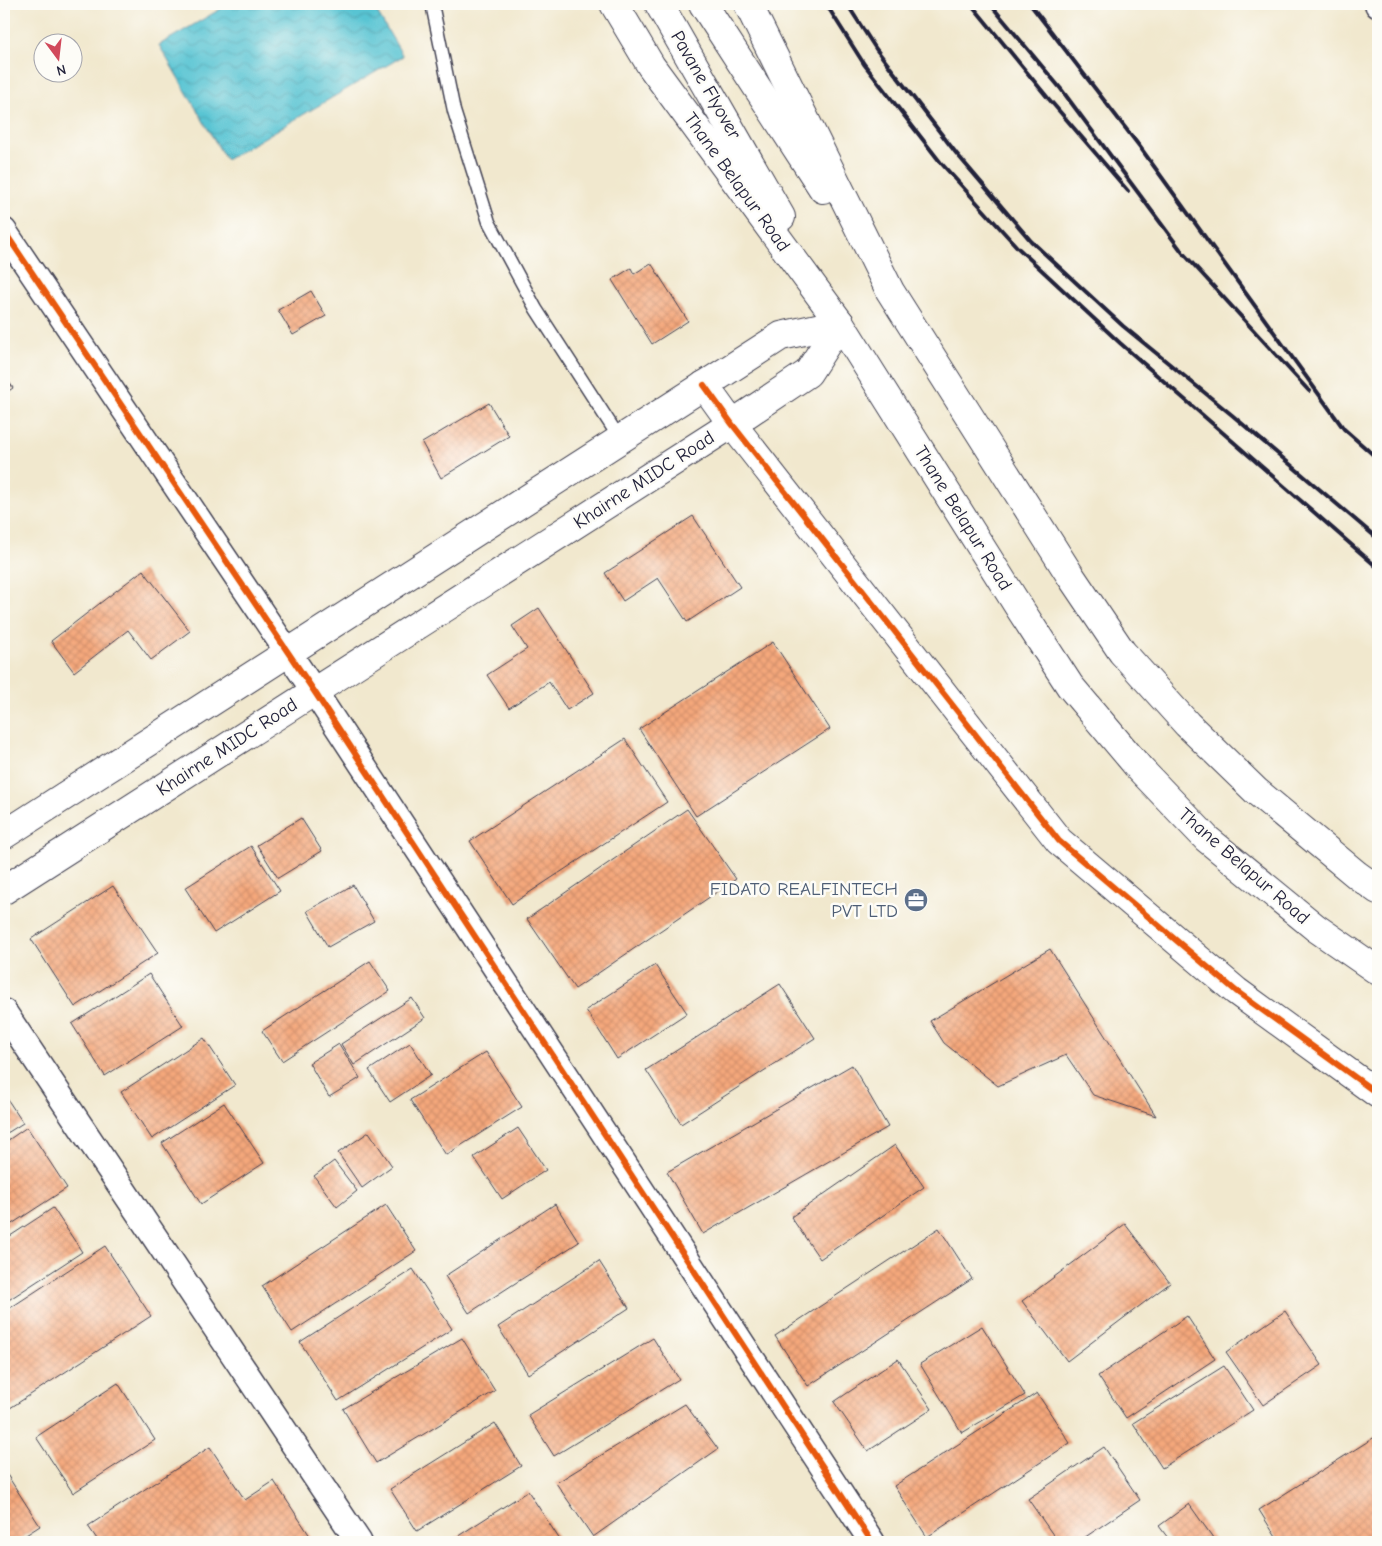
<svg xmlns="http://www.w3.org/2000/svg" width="1382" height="1546" viewBox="0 0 1382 1546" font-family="'Comic Neue',sans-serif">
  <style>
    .water { fill: url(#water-waves); stroke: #3e7387 }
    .building { fill: url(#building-cross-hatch) }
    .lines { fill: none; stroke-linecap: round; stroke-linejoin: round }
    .lane-casing { stroke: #414051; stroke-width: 15 }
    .street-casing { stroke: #414051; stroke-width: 28 }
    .secondary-casing { stroke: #414051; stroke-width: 30 }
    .primary-casing { stroke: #414051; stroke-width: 30 }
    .lane { stroke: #fff; stroke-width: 12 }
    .street { stroke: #fff; stroke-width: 25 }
    .secondary { stroke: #fff; stroke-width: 28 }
    .primary { stroke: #fff; stroke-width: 28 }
    .rail { stroke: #22223b; stroke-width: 4 }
    .cycleway-casing { stroke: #fdfcf7; stroke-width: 9 }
    .cycleway { stroke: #e8590c; stroke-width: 6 }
    .labels { text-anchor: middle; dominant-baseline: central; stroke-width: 5; stroke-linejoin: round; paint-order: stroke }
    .street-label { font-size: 19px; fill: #22223b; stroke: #fdfcf7 }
    .service-label { font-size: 19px; fill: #4e5e75; stroke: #fdfcf7; text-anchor: end }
  </style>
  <defs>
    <pattern id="water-waves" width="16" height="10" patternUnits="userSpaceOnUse" patternTransform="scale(1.25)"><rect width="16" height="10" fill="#59c4d3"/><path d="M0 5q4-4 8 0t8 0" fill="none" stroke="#4da8b6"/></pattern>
    <pattern id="building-cross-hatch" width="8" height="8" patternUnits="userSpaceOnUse" patternTransform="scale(1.25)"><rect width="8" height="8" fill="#f4a77b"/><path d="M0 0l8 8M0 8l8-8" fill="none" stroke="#d18f6b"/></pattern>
  </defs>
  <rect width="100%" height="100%" fill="#fdfcf7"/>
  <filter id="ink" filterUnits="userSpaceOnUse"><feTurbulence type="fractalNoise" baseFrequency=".02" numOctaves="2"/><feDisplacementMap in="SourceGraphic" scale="10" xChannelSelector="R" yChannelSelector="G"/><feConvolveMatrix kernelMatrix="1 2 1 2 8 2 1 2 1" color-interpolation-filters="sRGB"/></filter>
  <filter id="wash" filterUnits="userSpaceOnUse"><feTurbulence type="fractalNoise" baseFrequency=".0096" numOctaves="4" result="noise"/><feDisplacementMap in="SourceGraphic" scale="20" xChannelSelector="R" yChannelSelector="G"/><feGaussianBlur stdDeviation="1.12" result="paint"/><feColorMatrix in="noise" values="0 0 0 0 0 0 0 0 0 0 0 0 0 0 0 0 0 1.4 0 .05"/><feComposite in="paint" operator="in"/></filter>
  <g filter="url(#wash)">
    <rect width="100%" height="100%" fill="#f1e8ce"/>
    <path class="water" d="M229,4H372L403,56L226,160L159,45Z"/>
    <g id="blocks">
      <g class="building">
        <path d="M651,263L688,321L652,344L612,280L631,268L634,274Z"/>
        <path d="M311,291L326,316L293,335L278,310Z"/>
        <path d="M4,374L13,388L4,394Z"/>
        <path d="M489,403L509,436L441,478L422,443Z"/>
        <path d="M693,516L740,587L687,622L658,578L623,601L605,573Z"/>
        <path d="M143,570L190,631L151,660L128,630L74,672L51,641Z"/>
        <path d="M539,608L594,693L567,710L549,682L509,708L487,675L527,649L512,626Z"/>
        <path d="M773,642L830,729L696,816L639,729Z"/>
        <path d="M625,739L667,802L512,904L470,841Z"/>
        <path d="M687,809L736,879L575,989L527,919Z"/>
        <path d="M301,818L322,851L278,878L257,845Z"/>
        <path d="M251,846L280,891L214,933L185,888Z"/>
        <path d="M353,885L374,921L328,947L307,911Z"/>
        <path d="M113,886L158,953L75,1007L31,939Z"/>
        <path d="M1050,949L1156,1116L1093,1095L1066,1055L998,1086L944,1043L930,1021Z"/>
        <path d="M370,961L390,991L282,1061L262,1031Z"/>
        <path d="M655,965L687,1013L617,1059L586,1010Z"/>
        <path d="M149,974L183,1026L105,1076L72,1024Z"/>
        <path d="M780,984L815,1038L681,1124L646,1070Z"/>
        <path d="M412,998L425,1018L354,1065L341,1044Z"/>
        <path d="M204,1038L235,1085L152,1139L121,1092Z"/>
        <path d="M410,1043L431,1075L390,1102L369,1070Z"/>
        <path d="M339,1044L360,1078L329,1097L309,1063Z"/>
        <path d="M486,1052L522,1107L446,1155L410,1100Z"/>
        <path d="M852,1065L888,1127L703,1234L667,1172Z"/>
        <path d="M4,1094L23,1123L4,1135Z"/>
        <path d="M224,1103L264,1163L201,1204L162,1143Z"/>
        <path d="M27,1127L67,1188L4,1229V1143Z"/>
        <path d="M518,1128L546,1170L502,1199L474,1157Z"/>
        <path d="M369,1132L392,1166L362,1188L338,1153Z"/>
        <path d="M895,1145L924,1187L820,1259L791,1217Z"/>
        <path d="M334,1161L357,1191L337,1207L314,1176Z"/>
        <path d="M555,1204L579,1242L469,1313L445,1276Z"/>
        <path d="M386,1205L416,1251L292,1332L262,1286Z"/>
        <path d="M53,1208L82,1252L4,1303V1240Z"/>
        <path d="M1125,1224L1170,1283L1067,1361L1022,1301Z"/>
        <path d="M939,1228L972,1279L808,1386L775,1336Z"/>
        <path d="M105,1246L151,1316L4,1412V1312Z"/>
        <path d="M599,1261L629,1308L528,1374L498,1327Z"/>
        <path d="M413,1269L452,1329L338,1401L300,1342Z"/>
        <path d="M1285,1311L1322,1365L1263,1405L1226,1352Z"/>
        <path d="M1187,1316L1215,1359L1126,1418L1098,1376Z"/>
        <path d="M982,1326L1025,1395L962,1433L920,1364Z"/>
        <path d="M462,1338L495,1391L376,1463L343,1409Z"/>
        <path d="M653,1338L679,1379L554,1456L528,1415Z"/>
        <path d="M898,1359L932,1409L868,1451L834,1402Z"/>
        <path d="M1224,1366L1253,1410L1162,1468L1133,1423Z"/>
        <path d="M118,1383L155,1440L73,1493L36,1437Z"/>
        <path d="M1037,1393L1070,1443L927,1537L894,1486Z"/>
        <path d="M685,1404L718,1449L593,1537L556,1483Z"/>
        <path d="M495,1423L521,1466L417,1531L390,1489Z"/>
        <path d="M1378,1435V1542H1279L1259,1510Z"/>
        <path d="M210,1447L245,1500L274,1481L314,1542H99L88,1526Z"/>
        <path d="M1104,1447L1140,1500L1078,1542H1058L1028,1499Z"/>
        <path d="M4,1470L40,1526L15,1542H4Z"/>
        <path d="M528,1491L560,1540L556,1542H449Z"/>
        <path d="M1189,1504L1216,1542H1171L1159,1526Z"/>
      </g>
    </g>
  </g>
  <g filter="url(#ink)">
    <use href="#blocks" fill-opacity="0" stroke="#414051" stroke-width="1"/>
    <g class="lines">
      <g class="lane-casing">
        <path id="lane" d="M432,4L454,111L489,222L536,309L620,439"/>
      </g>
      <g class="street-casing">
        <g id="street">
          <path d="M1378,4V5"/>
          <path d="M4,231L314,691L872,1542"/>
          <path d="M4,1012L359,1542"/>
        </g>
      </g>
      <g class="secondary-casing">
        <g id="secondary">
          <path d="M704,385L732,424L1059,841L1236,991L1378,1094"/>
          <path d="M4,835L781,336L840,323"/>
          <path d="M4,890L732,424L808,373L840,323"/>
        </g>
      </g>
      <g class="primary-casing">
        <g id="primary">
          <path d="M614,4L651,66L840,323L1020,609L1070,686L1140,769L1207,839L1316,928L1378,971"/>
          <path d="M659,4L781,217"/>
          <path d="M703,4L823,189"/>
          <path d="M748,4L890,291L1070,575L1122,652L1187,724L1256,791L1357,875L1378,890"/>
        </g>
      </g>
      <use href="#lane" class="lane"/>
      <use href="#street" class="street"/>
      <use href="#secondary" class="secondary"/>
      <use href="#primary" class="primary"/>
      <g class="rail">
        <path d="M826,4L864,64L941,163L1018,248L1120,343L1378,568"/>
        <path d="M847,4L876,49L956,153L1031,241L1123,326L1232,415L1378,539"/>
        <path d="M971,4L1048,98L1128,191"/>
        <path d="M990,4L1061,89L1183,253L1309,391"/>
        <path d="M1030,4L1140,147L1344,429L1378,459"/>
      </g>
      <g class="cycleway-casing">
        <g id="cycleway">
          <path d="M4,231L314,691L872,1542"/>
          <path d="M704,385L732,424L1059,841L1236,991L1378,1094"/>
        </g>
      </g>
      <use href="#cycleway" class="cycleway"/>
    </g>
  </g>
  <defs>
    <g id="office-disc" transform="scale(1.25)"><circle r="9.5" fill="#5c6f8a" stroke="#fdfcf7"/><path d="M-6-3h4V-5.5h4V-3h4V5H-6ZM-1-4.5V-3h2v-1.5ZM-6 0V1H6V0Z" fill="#fff"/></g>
  </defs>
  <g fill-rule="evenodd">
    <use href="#office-disc" x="916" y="900"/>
  </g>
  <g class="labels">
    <g class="street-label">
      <text transform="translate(706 85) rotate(60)">Pavane Flyover</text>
      <text transform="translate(737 182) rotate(54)">Thane Belapur Road</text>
      <text transform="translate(644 480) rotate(-33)">Khairne MIDC Road</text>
      <text transform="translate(963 518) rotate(58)">Thane Belapur Road</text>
      <text transform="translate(227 747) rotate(-33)">Khairne MIDC Road</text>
      <text transform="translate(1244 866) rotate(41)">Thane Belapur Road</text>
    </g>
    <g class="service-label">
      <text x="898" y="889">FIDATO REALFINTECH<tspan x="898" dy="22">PVT LTD</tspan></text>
    </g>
  </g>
  <rect width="1382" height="1546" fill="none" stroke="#fdfcf7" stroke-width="20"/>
  <g transform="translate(58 58) rotate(165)"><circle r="24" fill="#fdfcf7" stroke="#a5a5ac"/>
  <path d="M0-4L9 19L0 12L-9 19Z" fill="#d1495b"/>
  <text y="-8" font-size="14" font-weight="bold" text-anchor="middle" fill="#22223b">N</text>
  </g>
</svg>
